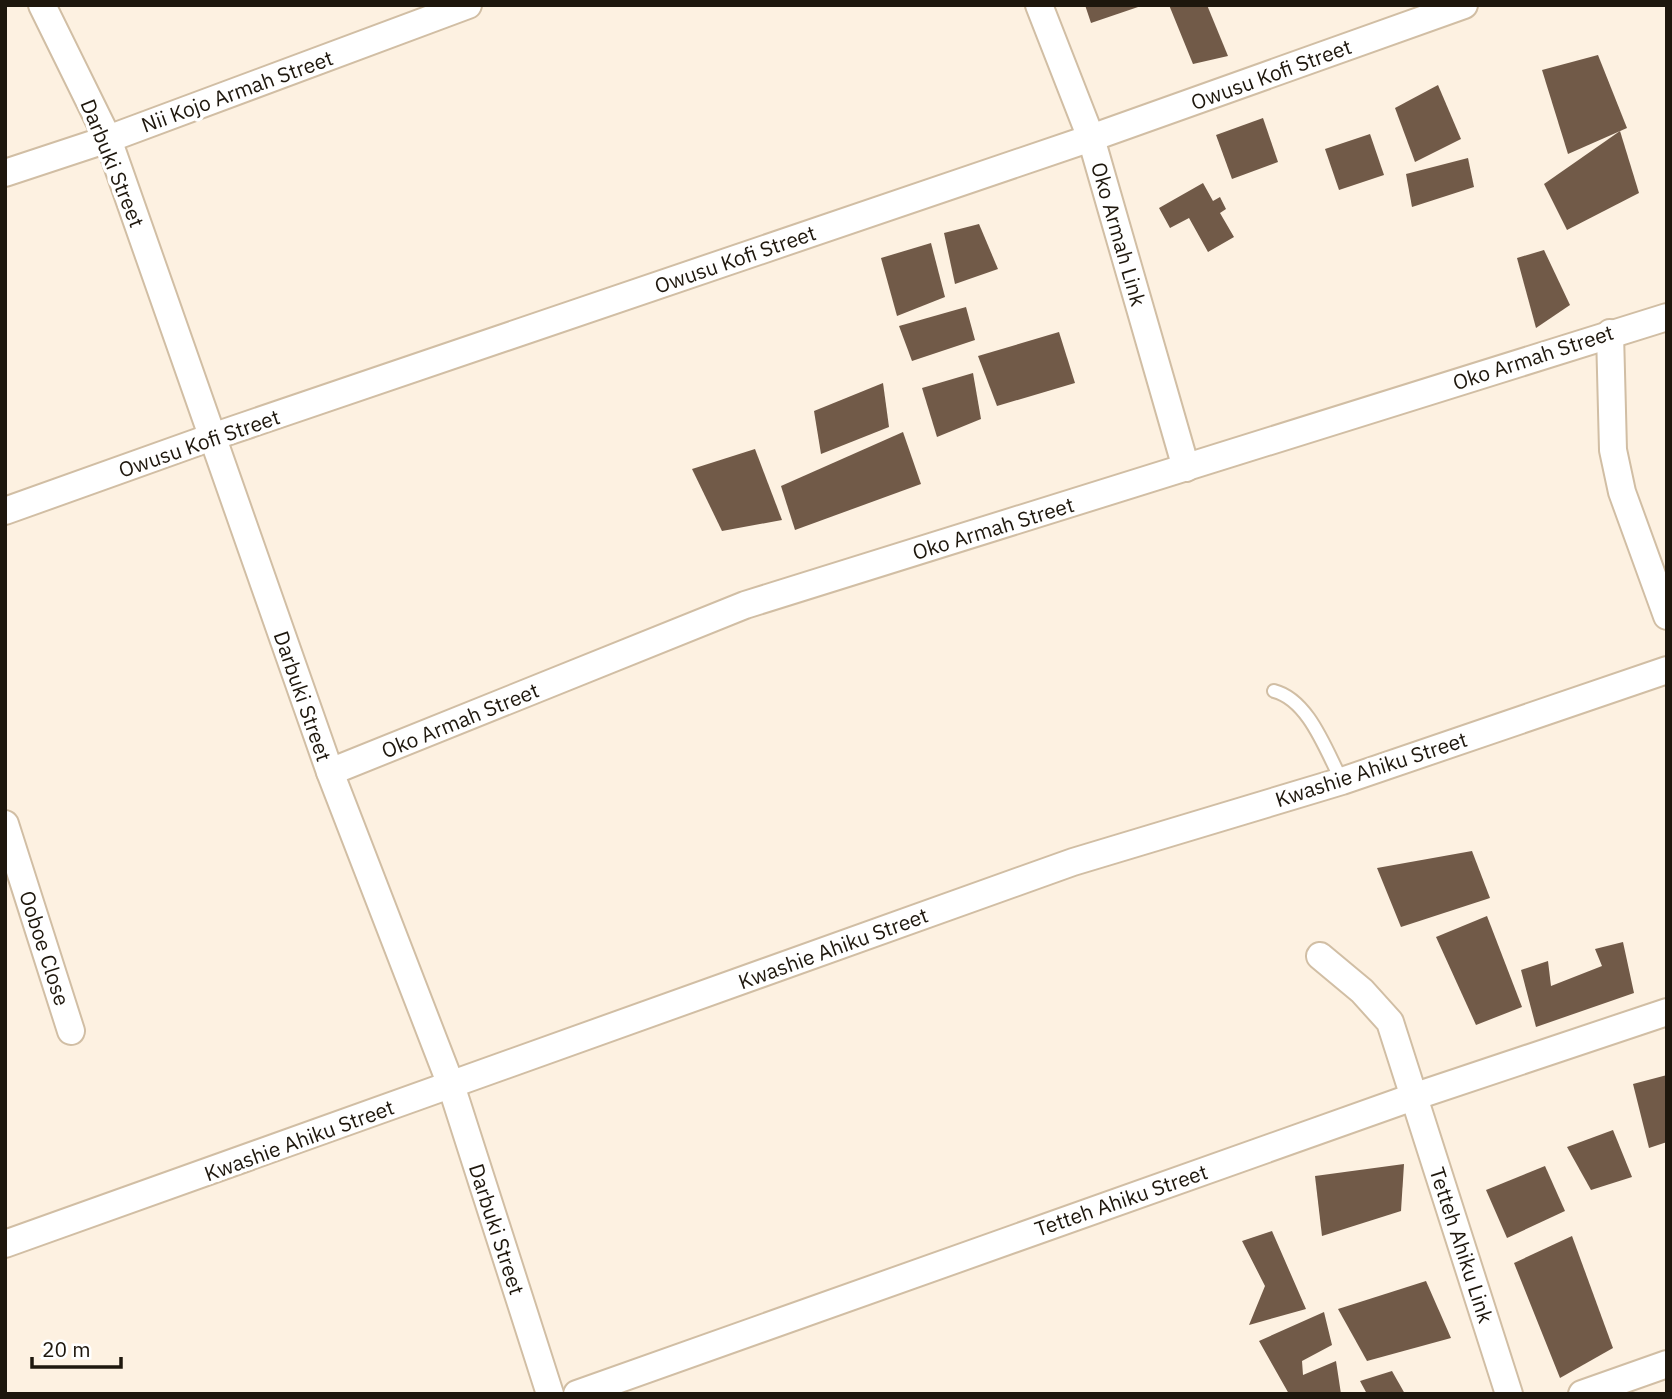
<svg xmlns="http://www.w3.org/2000/svg" width="1672" height="1399" viewBox="0 0 1672 1399" font-family="'IBM Plex Sans',sans-serif">
  <style>
    .building { fill: #715a48 }
    .lines { fill: none; stroke-linecap: round; stroke-linejoin: round }
    .service-casing { stroke: #d1bea4; stroke-width: 16 }
    .minor-casing { stroke: #d1bea4; stroke-width: 30 }
    .service { stroke: #fff; stroke-width: 12 }
    .minor { stroke: #fff; stroke-width: 26 }
    .labels { text-anchor: middle; dominant-baseline: central; stroke-width: 7; stroke-linejoin: round; paint-order: stroke }
    .street-label { font-size: 21px; fill: #1e170d; stroke: #fff }
  </style>
  <rect width="100%" height="100%" fill="#fdf1e1"/>
  <g class="building">
    <path d="M1085,5H1141V6L1091,23Z"/>
    <path d="M1169,5H1207L1228,56L1193,64Z"/>
    <path d="M1598,55L1627,128L1568,154L1542,70Z"/>
    <path d="M1438,85L1461,139L1415,162L1395,108Z"/>
    <path d="M1263,118L1278,162L1232,179L1216,135Z"/>
    <path d="M1620,131L1639,193L1567,230L1544,184Z"/>
    <path d="M1370,134L1384,175L1339,190L1325,149Z"/>
    <path d="M1468,158L1474,187L1412,207L1406,174Z"/>
    <path d="M1203,183L1213,201L1220,197L1226,209L1220,213L1234,237L1208,252L1189,218L1170,228L1159,208Z"/>
    <path d="M979,224L998,269L955,284L944,233Z"/>
    <path d="M931,243L945,297L897,316L881,258Z"/>
    <path d="M1544,250L1570,305L1536,328L1517,258Z"/>
    <path d="M966,307L975,340L912,361L899,326Z"/>
    <path d="M1059,332L1075,383L997,406L978,356Z"/>
    <path d="M973,373L981,419L937,437L922,388Z"/>
    <path d="M883,383L889,427L821,454L814,411Z"/>
    <path d="M903,432L921,484L795,530L781,486Z"/>
    <path d="M755,449L782,520L722,531L692,469Z"/>
    <path d="M1472,851L1490,898L1401,927L1377,868Z"/>
    <path d="M1487,916L1522,1007L1476,1025L1436,937Z"/>
    <path d="M1623,942L1634,993L1536,1027L1521,970L1548,961L1551,986L1602,966L1595,949Z"/>
    <path d="M1667,1075V1142L1649,1148L1633,1084Z"/>
    <path d="M1613,1130L1632,1177L1591,1190L1567,1147Z"/>
    <path d="M1404,1164L1401,1211L1322,1236L1315,1176Z"/>
    <path d="M1545,1166L1565,1211L1507,1238L1486,1190Z"/>
    <path d="M1272,1231L1306,1309L1249,1325L1265,1286L1242,1241Z"/>
    <path d="M1572,1236L1613,1348L1560,1378L1514,1263Z"/>
    <path d="M1426,1281L1451,1338L1367,1361L1338,1309Z"/>
    <path d="M1324,1312L1332,1345L1302,1361L1303,1375L1336,1361L1341,1394H1289L1259,1341Z"/>
    <path d="M1392,1371L1405,1394H1367L1360,1381Z"/>
  </g>
  <g class="lines">
    <g class="service-casing">
      <path id="service" d="M1274,691C1309,700 1326,751 1342,781"/>
    </g>
    <g class="minor-casing">
      <g id="minor">
        <path d="M42,5L108,139L330,772L451,1085L550,1394"/>
        <path d="M1039,5L1091,138L1186,468"/>
        <path d="M5,173L108,139L468,5"/>
        <path d="M1610,333L1613,450L1622,492L1667,616"/>
        <path d="M5,511L212,437L1091,138L1464,5"/>
        <path d="M330,772L745,605L1667,317"/>
        <path d="M5,824L71,1031"/>
        <path d="M1320,956L1362,991L1390,1022L1509,1394"/>
        <path d="M5,1244L1073,862L1342,781L1667,670"/>
        <path d="M577,1394L1413,1097L1667,1012"/>
        <path d="M1582,1394L1667,1364"/>
      </g>
    </g>
    <use href="#service" class="service"/>
    <use href="#minor" class="minor"/>
  </g>
  <g class="labels">
    <g class="street-label">
      <text transform="translate(1271 74) rotate(-20)">Owusu Kofi Street</text>
      <text transform="translate(237 91) rotate(-20)">Nii Kojo Armah Street</text>
      <text transform="translate(113 163) rotate(68)">Darbuki Street</text>
      <text transform="translate(1119 234) rotate(74)">Oko Armah Link</text>
      <text transform="translate(735 259) rotate(-19)">Owusu Kofi Street</text>
      <text transform="translate(1533 357) rotate(-18)">Oko Armah Street</text>
      <text transform="translate(199 443) rotate(-19)">Owusu Kofi Street</text>
      <text transform="translate(993 528) rotate(-17)">Oko Armah Street</text>
      <text transform="translate(303 696) rotate(71)">Darbuki Street</text>
      <text transform="translate(460 720) rotate(-22)">Oko Armah Street</text>
      <text transform="translate(1371 769) rotate(-18)">Kwashie Ahiku Street</text>
      <text transform="translate(45 948) rotate(72)">Ooboe Close</text>
      <text transform="translate(833 948) rotate(-20)">Kwashie Ahiku Street</text>
      <text transform="translate(299 1140) rotate(-20)">Kwashie Ahiku Street</text>
      <text transform="translate(1121 1200) rotate(-19)">Tetteh Ahiku Street</text>
      <text transform="translate(497 1229) rotate(72)">Darbuki Street</text>
      <text transform="translate(1462 1245) rotate(72)">Tetteh Ahiku Link</text>
    </g>
  </g>
  <rect width="1672" height="1399" fill="none" stroke="#1e170d" stroke-width="14"/>
  <path d="M32 1357v10h89v-10" fill="none" stroke="#1e170d" stroke-width="3.5"/>
  <text x="42" y="1357" font-size="21" fill="#1e170d" stroke="#ffffff" stroke-width="5" paint-order="stroke">20 m</text>
</svg>
